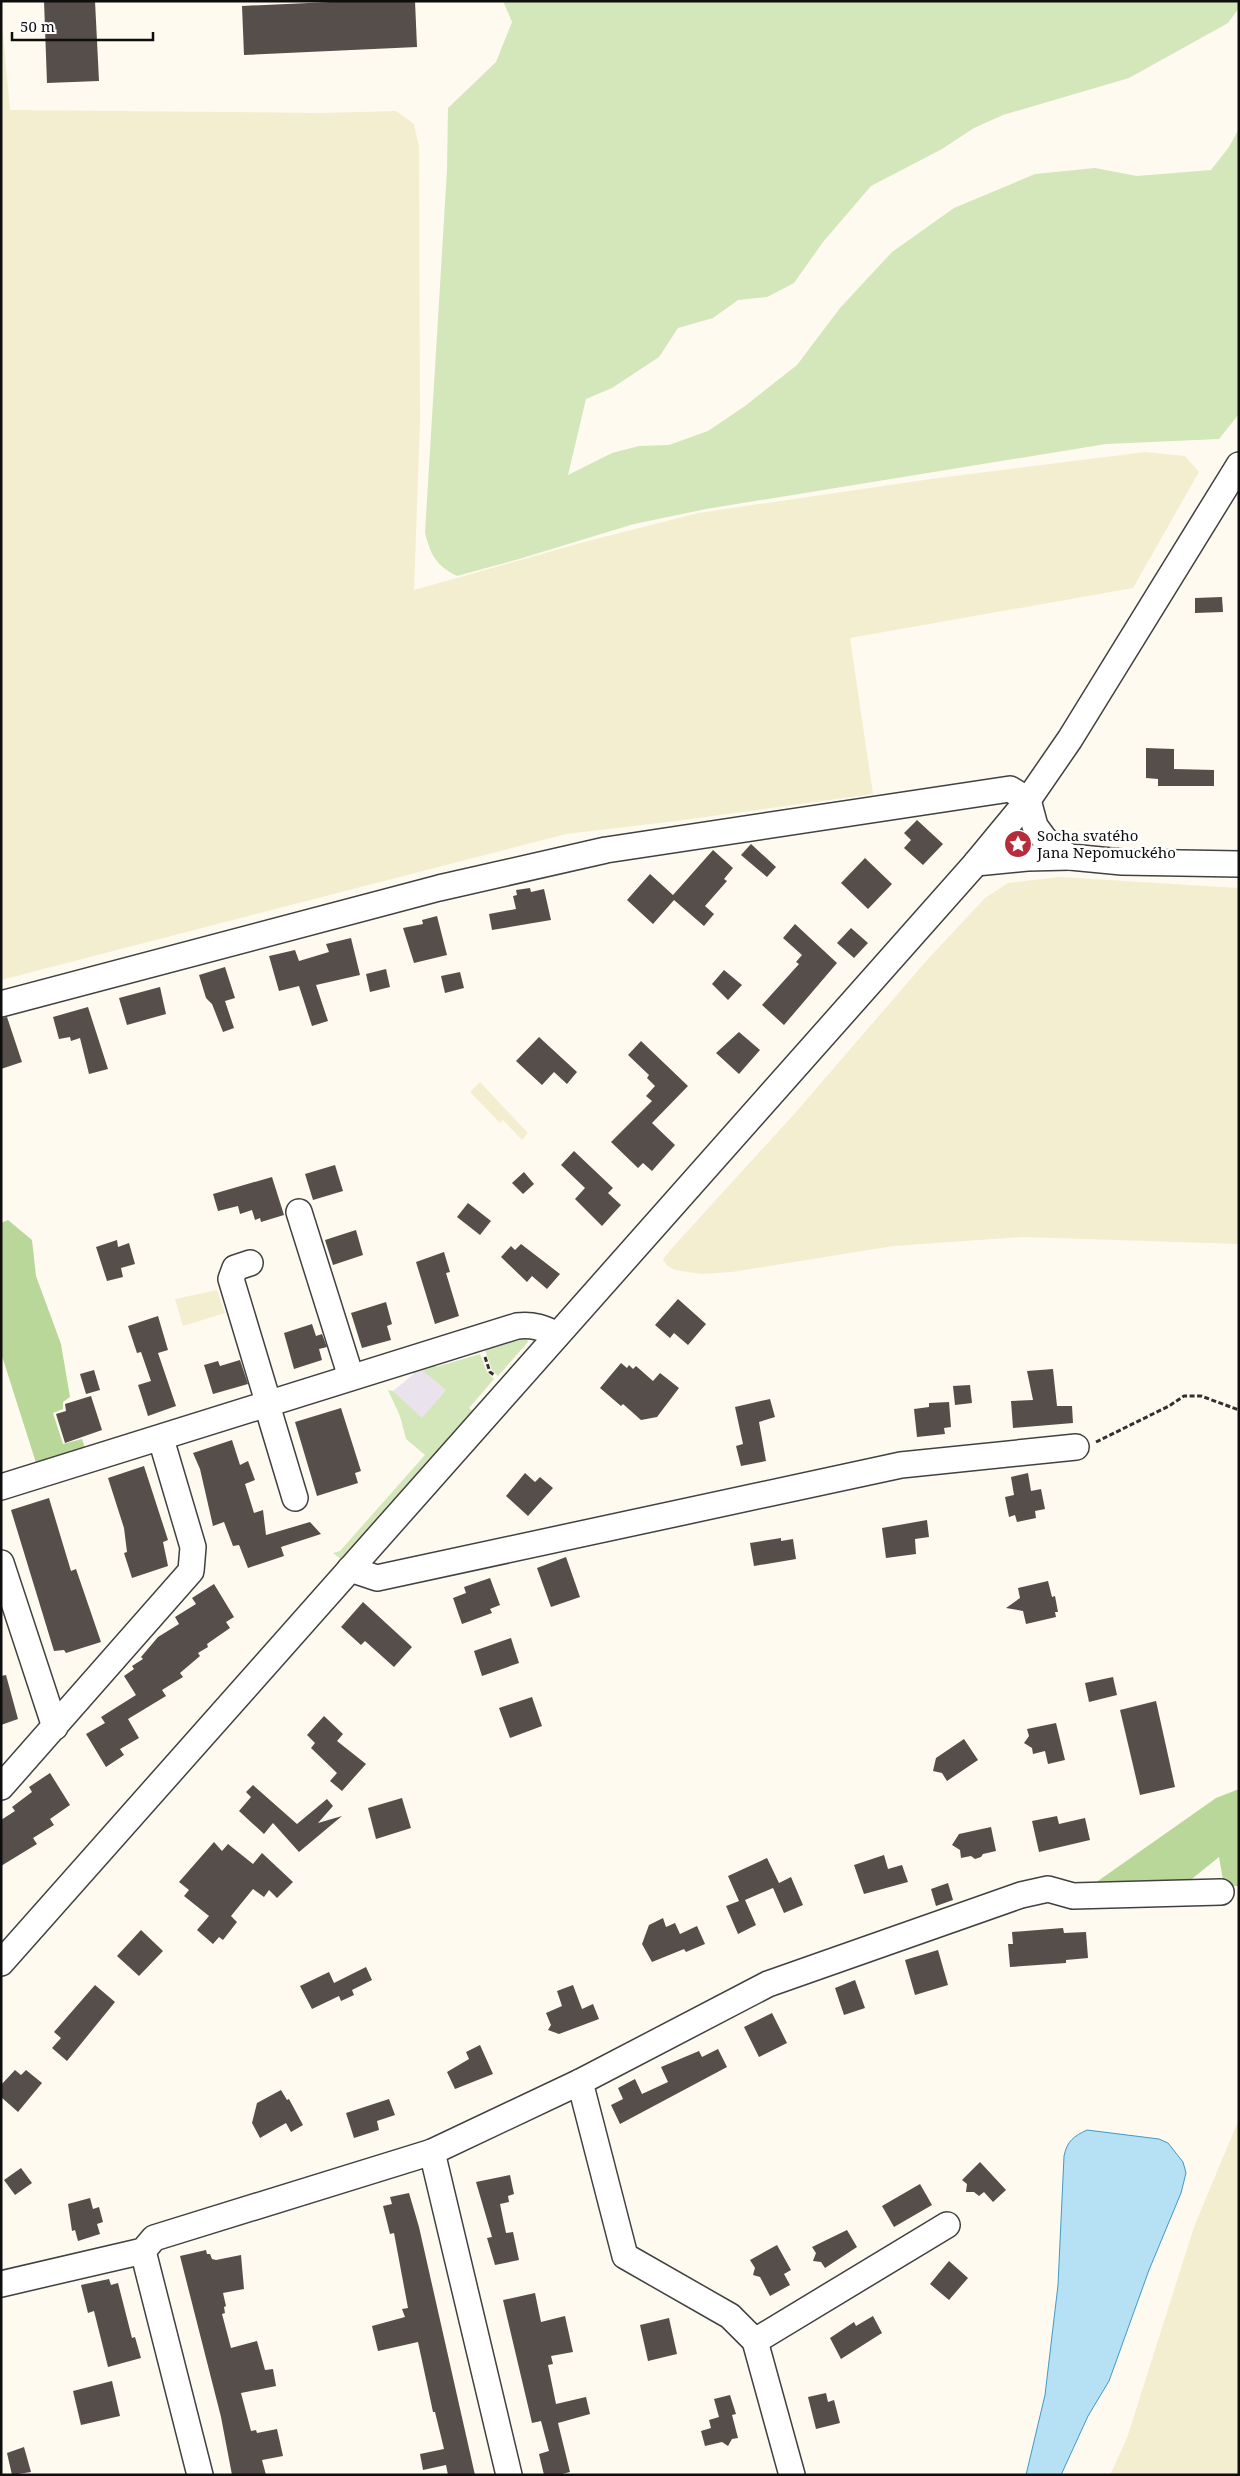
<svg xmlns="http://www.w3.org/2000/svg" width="1240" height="2476" viewBox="0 0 1240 2476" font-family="'Noto Serif',serif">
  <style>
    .industrial { fill: #eae2ec }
    .farmland { fill: #f3eed0 }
    .green { fill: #d4e7ba }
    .forest { fill: #bad79a }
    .water { fill: #b6e0f3; stroke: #419ac6 }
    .building { fill: #564e4a }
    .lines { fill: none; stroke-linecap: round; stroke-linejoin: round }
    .minor-casing { stroke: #414141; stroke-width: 28 }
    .path { stroke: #303030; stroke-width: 3; stroke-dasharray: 5 2.5; stroke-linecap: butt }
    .minor { stroke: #fff; stroke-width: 25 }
    .labels { text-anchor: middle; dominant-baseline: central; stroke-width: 5; stroke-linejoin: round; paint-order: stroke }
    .poi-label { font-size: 15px; fill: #0e0e0e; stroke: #fff; text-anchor: start }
  </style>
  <rect width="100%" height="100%" fill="#fefaef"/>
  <path class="industrial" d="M421,1368L446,1390L422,1419L393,1391Z"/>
  <g class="farmland">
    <path d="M1,12L10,110L321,113L396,111L414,124L419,147L420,421L414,590L588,541L698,513L931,479L1145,452L1185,456L1199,472L1133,588L850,638L873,794L676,821L566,834L1,980Z"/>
    <path d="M1060,877L1239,888V1244L1023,1237L893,1246L732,1272L701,1274L675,1270L667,1266L663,1259L673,1247L796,1112L927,960L985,898L1008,883Z"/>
    <path d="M480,1082L528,1133L522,1140L503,1120L500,1123L470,1092Z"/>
    <path d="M217,1290L225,1313L183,1326L175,1299Z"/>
    <path d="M1239,2119V2475H1110L1127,2438L1194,2227Z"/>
  </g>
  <g class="green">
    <path d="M503,1H1239V8L1228,23L1129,78L1003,115L974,128L942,149L871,186L823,242L794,283L767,297L738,300L713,318L678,328L659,357L612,388L586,399L568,475L612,453L639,446L669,445L708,431L745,406L797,365L840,308L892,252L954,208L1035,174L1095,168L1137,176L1211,170L1229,147L1239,129V414L1219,439L1106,444L706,509L634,524L519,559L457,576C436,565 431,556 425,533L447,170L448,108L496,62L512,22Z"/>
    <path d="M526,1337L528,1342L498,1376L492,1370L483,1344Z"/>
    <path d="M480,1354L487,1372L494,1379L469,1408L474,1412L342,1560L333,1553L340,1551L425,1455L406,1439L400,1416L388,1390L393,1391L422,1418L446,1390L421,1369L414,1374L409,1367L433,1359L436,1367Z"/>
  </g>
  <g class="forest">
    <path d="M8,1220L32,1240L36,1276L61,1344L70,1397L63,1402V1409L53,1413L63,1444L82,1439L86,1451L37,1466L2,1356L1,1223Z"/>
    <path d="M1239,1789V1886H1224L1219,1857L1167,1899L1095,1883L1216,1798Z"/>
  </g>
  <path class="water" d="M1087,2130L1159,2139L1168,2143L1183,2162L1186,2173L1181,2193L1149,2270L1109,2381L1088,2416L1061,2475H1026L1045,2395L1058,2285L1064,2156C1067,2141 1074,2136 1087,2130Z"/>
  <g class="building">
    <path d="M44,1H95L99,81L47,83Z"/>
    <path d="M352,1H415L417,47L244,55L242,6Z"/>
    <path d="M1222,597L1223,612L1195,613V598Z"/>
    <path d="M1146,748L1174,749V769L1214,770V786H1158V779L1146,778Z"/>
    <path d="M917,820L943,844L923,865L904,848L911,840L904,833Z"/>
    <path d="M751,844L776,867L767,877L741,855Z"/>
    <path d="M713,850L733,868L724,879L727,881L705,906L714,914L704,926L674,900L653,924L627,900L650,874L673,895Z"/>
    <path d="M865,858L892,884L868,909L841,883Z"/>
    <path d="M530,888L531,892L544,889L551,920L492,930L489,914L516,909L513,896L517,895L516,890Z"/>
    <path d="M437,916L447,955L414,963L403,928L423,924L422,920Z"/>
    <path d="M795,924L837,963L784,1025L762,1005L799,964L796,962L802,955L783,938Z"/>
    <path d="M851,928L868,943L854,958L837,943Z"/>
    <path d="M351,938L360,975L316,985L328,1021L312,1026L299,986L279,991L269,956L295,950L299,961L329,952L326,944Z"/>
    <path d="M225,967L235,998L225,1001L234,1028L223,1032L212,1004L206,998L199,975Z"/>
    <path d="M386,969L390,987L370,992L366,974Z"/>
    <path d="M724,970L742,985L728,1000L712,984Z"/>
    <path d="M460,972L464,988L445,993L441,976Z"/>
    <path d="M160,987L166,1014L127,1025L119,998Z"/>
    <path d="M88,1007L108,1069L89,1074L80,1038L71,1041L70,1037L59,1039L53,1017Z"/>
    <path d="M7,1017L22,1062L1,1069V1018Z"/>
    <path d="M739,1032L760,1050L739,1074L716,1053Z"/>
    <path d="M539,1037L577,1072L567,1084L554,1072L542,1085L516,1061Z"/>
    <path d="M641,1041L688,1086L652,1123L675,1145L652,1171L643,1163L638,1168L611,1142L652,1101L646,1096L655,1086L647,1078L649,1075L628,1055Z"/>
    <path d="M574,1151L613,1188L608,1193L621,1205L602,1226L575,1199L585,1188L561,1165Z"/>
    <path d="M335,1165L343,1191L313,1200L305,1174Z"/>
    <path d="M524,1172L534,1184L523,1194L512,1183Z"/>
    <path d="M272,1177L284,1215L261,1222L260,1218L255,1220L252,1210L240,1214L238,1206L218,1211L213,1194Z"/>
    <path d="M468,1203L491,1221L480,1235L457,1217Z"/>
    <path d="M356,1230L363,1255L333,1265L325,1240Z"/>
    <path d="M117,1240L118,1247L129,1243L135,1264L121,1268L123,1277L107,1281L96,1247Z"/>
    <path d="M521,1244L560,1274L547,1289L532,1276L527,1282L501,1257L511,1246L515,1250Z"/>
    <path d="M444,1252L450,1272L446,1273L459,1316L435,1324L416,1262Z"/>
    <path d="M678,1299L706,1324L688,1345L674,1333L670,1338L655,1325Z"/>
    <path d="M386,1302L392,1324L387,1326L391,1340L362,1348L351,1313Z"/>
    <path d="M158,1316L168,1350L158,1353L176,1406L148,1416L138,1385L151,1381L141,1352L137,1353L128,1326Z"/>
    <path d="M312,1324L316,1336L322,1334L327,1347L319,1349L322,1360L294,1369L284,1333Z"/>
    <path d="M240,1360L248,1384L213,1394L204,1365L218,1361L220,1366Z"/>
    <path d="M621,1363L627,1368L629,1365L633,1369L636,1366L653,1381L660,1373L679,1388L657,1417L641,1420L623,1404L621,1406L600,1388Z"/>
    <path d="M1053,1369L1057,1406H1072L1073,1423L1013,1428L1011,1401L1033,1400L1027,1371Z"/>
    <path d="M94,1370L100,1390L86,1394L80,1374Z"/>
    <path d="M970,1385L972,1403L955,1405L953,1386Z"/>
    <path d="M91,1396L102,1430L65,1443L56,1414L66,1411L65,1404Z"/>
    <path d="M770,1399L775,1417L759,1422L766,1461L741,1466L736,1446L743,1444L735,1407Z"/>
    <path d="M949,1402L951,1427L944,1428L945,1434L917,1437L914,1409L929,1407V1403Z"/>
    <path d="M341,1408L361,1471L355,1473L358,1483L317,1496L295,1422Z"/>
    <path d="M232,1440L240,1465L248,1461L255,1480L245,1484L254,1513L263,1510L266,1535L310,1522L321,1534L281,1547L284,1556L248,1568L239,1545L233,1546L224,1522L213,1526L200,1469L193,1453Z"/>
    <path d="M144,1466L168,1540L163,1542L168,1566L132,1578L124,1553L127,1552L124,1528L108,1478Z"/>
    <path d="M525,1473L535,1482L540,1477L553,1488L528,1516L506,1496Z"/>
    <path d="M1028,1473L1031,1491L1041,1489L1045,1509L1035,1511L1036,1518L1017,1522L1015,1515L1009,1517L1005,1497L1014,1495L1011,1477Z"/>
    <path d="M49,1498L71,1571L76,1569L101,1642L66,1653L64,1650L54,1651L11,1510Z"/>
    <path d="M927,1520L929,1537L915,1539L916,1554L886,1558L882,1528Z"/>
    <path d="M781,1538V1541L793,1539L796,1559L754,1566L750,1543Z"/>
    <path d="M566,1557L580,1597L551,1607L537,1568Z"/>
    <path d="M490,1578L500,1605L490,1609L492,1613L462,1624L453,1598L466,1593L464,1587Z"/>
    <path d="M1048,1581L1052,1597L1055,1596L1058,1612H1055L1056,1617L1026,1624L1023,1611L1006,1608L1020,1598L1018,1588Z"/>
    <path d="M214,1584L234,1617L226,1622L230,1628L207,1644L208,1647L198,1653L200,1656L180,1673L183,1677L162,1690L166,1696L128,1719L139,1738L120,1749L124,1755L106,1767L86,1734L105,1723L101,1717L136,1695L124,1676L134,1669L132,1666L143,1659L141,1657L158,1637L179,1624L175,1617L196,1604L192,1598Z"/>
    <path d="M363,1602L412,1647L394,1667L365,1641L361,1645L341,1627Z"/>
    <path d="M511,1638L519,1663L482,1676L474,1651Z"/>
    <path d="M6,1675L18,1719L1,1725V1676Z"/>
    <path d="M1113,1677L1117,1695L1089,1702L1085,1683Z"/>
    <path d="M532,1697L542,1726L510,1738L499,1708Z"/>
    <path d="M1156,1701L1175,1787L1140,1795L1120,1710Z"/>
    <path d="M324,1716L343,1734L337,1741L366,1764L342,1791L330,1781L337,1773L311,1748L315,1743L307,1735Z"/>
    <path d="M1056,1723L1065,1760L1048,1764L1045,1751L1033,1754L1032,1748L1024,1743L1029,1736L1027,1729Z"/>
    <path d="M964,1739L978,1760L947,1781L942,1773L933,1771L936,1758Z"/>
    <path d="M50,1773L70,1805L50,1819L54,1825L33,1838L37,1844L1,1866V1820L15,1811L12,1807L32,1792L29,1787Z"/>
    <path d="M253,1785L297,1824L327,1799L333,1806L318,1823L342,1816L299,1852L273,1823L264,1834L239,1811L251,1797L246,1792Z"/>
    <path d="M402,1798L411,1828L376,1839L368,1808Z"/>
    <path d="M1057,1816L1059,1824L1085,1818L1090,1840L1039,1852L1032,1821Z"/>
    <path d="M991,1827L996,1851L983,1854L981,1857L975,1859L971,1856L961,1858L960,1850L952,1845L959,1834Z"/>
    <path d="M214,1842L222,1851L228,1844L253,1864L262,1853L293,1882L277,1898L269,1890L264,1897L253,1889L231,1916L237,1922L223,1940L219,1937L213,1944L197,1930L209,1916L184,1896L189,1890L179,1882Z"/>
    <path d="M884,1855L888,1869L902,1865L908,1882L864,1894L854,1865Z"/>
    <path d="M767,1858L779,1883L791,1877L803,1905L784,1913L773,1888L745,1900L756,1925L738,1934L726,1906L739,1901L728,1876Z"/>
    <path d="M948,1883L953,1900L936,1906L931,1889Z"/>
    <path d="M663,1918L666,1927L675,1923L680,1934L697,1926L705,1944L686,1952L684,1949L652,1962L642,1944L649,1925Z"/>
    <path d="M1063,1928L1064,1933L1086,1932L1088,1958L1066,1960V1963L1010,1967L1008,1944H1013L1012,1932Z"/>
    <path d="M141,1930L163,1951L139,1976L117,1956Z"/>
    <path d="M938,1950L948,1985L915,1995L905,1960Z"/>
    <path d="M366,1967L372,1980L352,1990L354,1995L341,2001L339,1996L312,2009L300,1986L329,1972L334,1983Z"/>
    <path d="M855,1980L865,2008L844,2015L835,1988Z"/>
    <path d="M95,1985L115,2002L67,2061L52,2048L61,2038L54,2032Z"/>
    <path d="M573,1985L582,2009L593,2004L599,2019L559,2034L548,2030L551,2025L546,2013L562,2006L557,1991Z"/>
    <path d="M772,2013L787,2043L759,2057L744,2027Z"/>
    <path d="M480,2045L493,2074L455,2089L447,2072L469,2059L466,2052Z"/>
    <path d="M718,2049L727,2067L620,2124L611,2105L623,2099L618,2088L635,2079L642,2094L668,2082L661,2067L699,2051L702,2057Z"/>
    <path d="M15,2070L21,2075L26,2070L42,2083L18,2112L1,2097V2085Z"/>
    <path d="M281,2090L287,2100L289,2099L303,2125L291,2132L286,2123L260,2138L252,2123L257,2103Z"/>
    <path d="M389,2099L395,2115L377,2121L379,2130L354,2138L346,2113Z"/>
    <path d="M980,2162L1006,2190L993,2202L984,2192L979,2196L974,2192H966L967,2184L962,2180Z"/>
    <path d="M21,2168L32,2183L15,2195L4,2180Z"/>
    <path d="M510,2175L514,2194L508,2196L509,2202L500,2204L506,2233L513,2232L519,2260L495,2265L487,2238L492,2237L476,2182Z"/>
    <path d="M920,2184L932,2205L894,2227L882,2206Z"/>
    <path d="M409,2193L419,2227L475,2475H448L446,2465L423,2470L420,2454L444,2449L435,2412H433L418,2342L378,2351L372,2326L405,2317L402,2309L408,2308L394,2233L390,2234L383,2206L392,2204L390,2197Z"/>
    <path d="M90,2198L93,2209L99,2207L103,2222L97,2224L100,2234L78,2241L75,2230L72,2231L68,2204Z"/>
    <path d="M847,2230L857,2247L825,2268L821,2262L813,2261L816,2253L812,2247Z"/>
    <path d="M777,2245L791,2270L784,2274L790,2285L770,2296L760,2277L753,2275L755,2268L750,2260Z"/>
    <path d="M206,2250L207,2254H210L212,2259L216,2260L241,2255L244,2289L223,2293L226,2306L224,2307L225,2313L222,2314L231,2348L257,2341L265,2370L273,2369L276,2386L241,2393L251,2431L256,2430L257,2433L277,2429L283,2456L262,2460L266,2475H232L221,2417L180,2256Z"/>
    <path d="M949,2261L968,2278L949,2300L930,2284Z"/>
    <path d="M109,2279L111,2285L118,2283L132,2338L135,2337L141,2358L108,2367L94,2311L88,2313L81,2285Z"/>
    <path d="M535,2293L541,2322L565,2316L573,2352L551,2356L553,2364L548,2365L556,2404L586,2397L590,2414L558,2423L570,2472L558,2475H544L539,2454L549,2451L541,2421L532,2423L503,2300Z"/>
    <path d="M873,2316L882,2333L841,2359L830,2338L854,2322L856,2326Z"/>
    <path d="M669,2318L677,2354L648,2361L640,2325Z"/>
    <path d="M112,2381L120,2416L81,2425L73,2391Z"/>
    <path d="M826,2393L828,2402L834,2400L840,2423L816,2429L808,2397Z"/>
    <path d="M730,2395L736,2414L732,2415L738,2438L732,2439L728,2446L722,2442L705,2446L701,2431L711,2428L709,2420L719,2417L714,2399Z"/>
    <path d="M24,2447L31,2472L12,2475L7,2453Z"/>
  </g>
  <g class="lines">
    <g class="minor-casing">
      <g id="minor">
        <path d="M976,863L1027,858L1070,857"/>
        <path d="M1,1004L439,888L606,850L1010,789L1028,800L1035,826L1043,837L1052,847L1070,857L1122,862L1239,864"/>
        <path d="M299,1212L351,1377"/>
        <path d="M250,1263L235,1268L231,1279L269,1405"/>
        <path d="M267,1405L295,1498"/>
        <path d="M1,1487L517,1326C533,1324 544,1328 557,1335"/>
        <path d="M1,1563L55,1727"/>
        <path d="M350,1569L377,1578L901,1465L1076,1447"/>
        <path d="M1,1787L191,1571L193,1547L161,1439"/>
        <path d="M1,1963L976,863L1028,800L1070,739L1239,465"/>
        <path d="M580,2082L625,2256L730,2316L755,2341L792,2475"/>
        <path d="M432,2152L509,2475"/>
        <path d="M143,2251L200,2475"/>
        <path d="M1,2284L143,2251L154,2238L432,2152L580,2082L768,1984L1021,1895L1048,1889L1073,1896L1221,1892"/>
        <path d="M755,2341L947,2225"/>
      </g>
    </g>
    <g class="path">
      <path d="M485,1357L490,1372L494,1375"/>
      <path d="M1096,1442L1169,1406L1184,1396H1201L1239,1410"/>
    </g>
    <use href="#minor" class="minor"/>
  </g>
  <defs>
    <g id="sight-disc" transform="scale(1.4375)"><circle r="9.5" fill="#b72c3c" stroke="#fff"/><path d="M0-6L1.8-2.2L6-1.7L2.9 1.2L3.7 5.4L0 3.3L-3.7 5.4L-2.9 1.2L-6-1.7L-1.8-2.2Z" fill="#fff"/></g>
  </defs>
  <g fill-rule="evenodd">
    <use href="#sight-disc" x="1018" y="844"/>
  </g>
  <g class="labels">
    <g class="poi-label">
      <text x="1037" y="835">Socha svatého<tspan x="1037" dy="17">Jana Nepomuckého</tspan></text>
    </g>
  </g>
  <rect width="1240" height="2476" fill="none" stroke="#0e0e0e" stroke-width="5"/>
  <path d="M12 32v8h141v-8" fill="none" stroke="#0e0e0e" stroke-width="2.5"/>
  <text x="20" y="32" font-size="15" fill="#0e0e0e" stroke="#ffffff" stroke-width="4" paint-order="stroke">50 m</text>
</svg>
